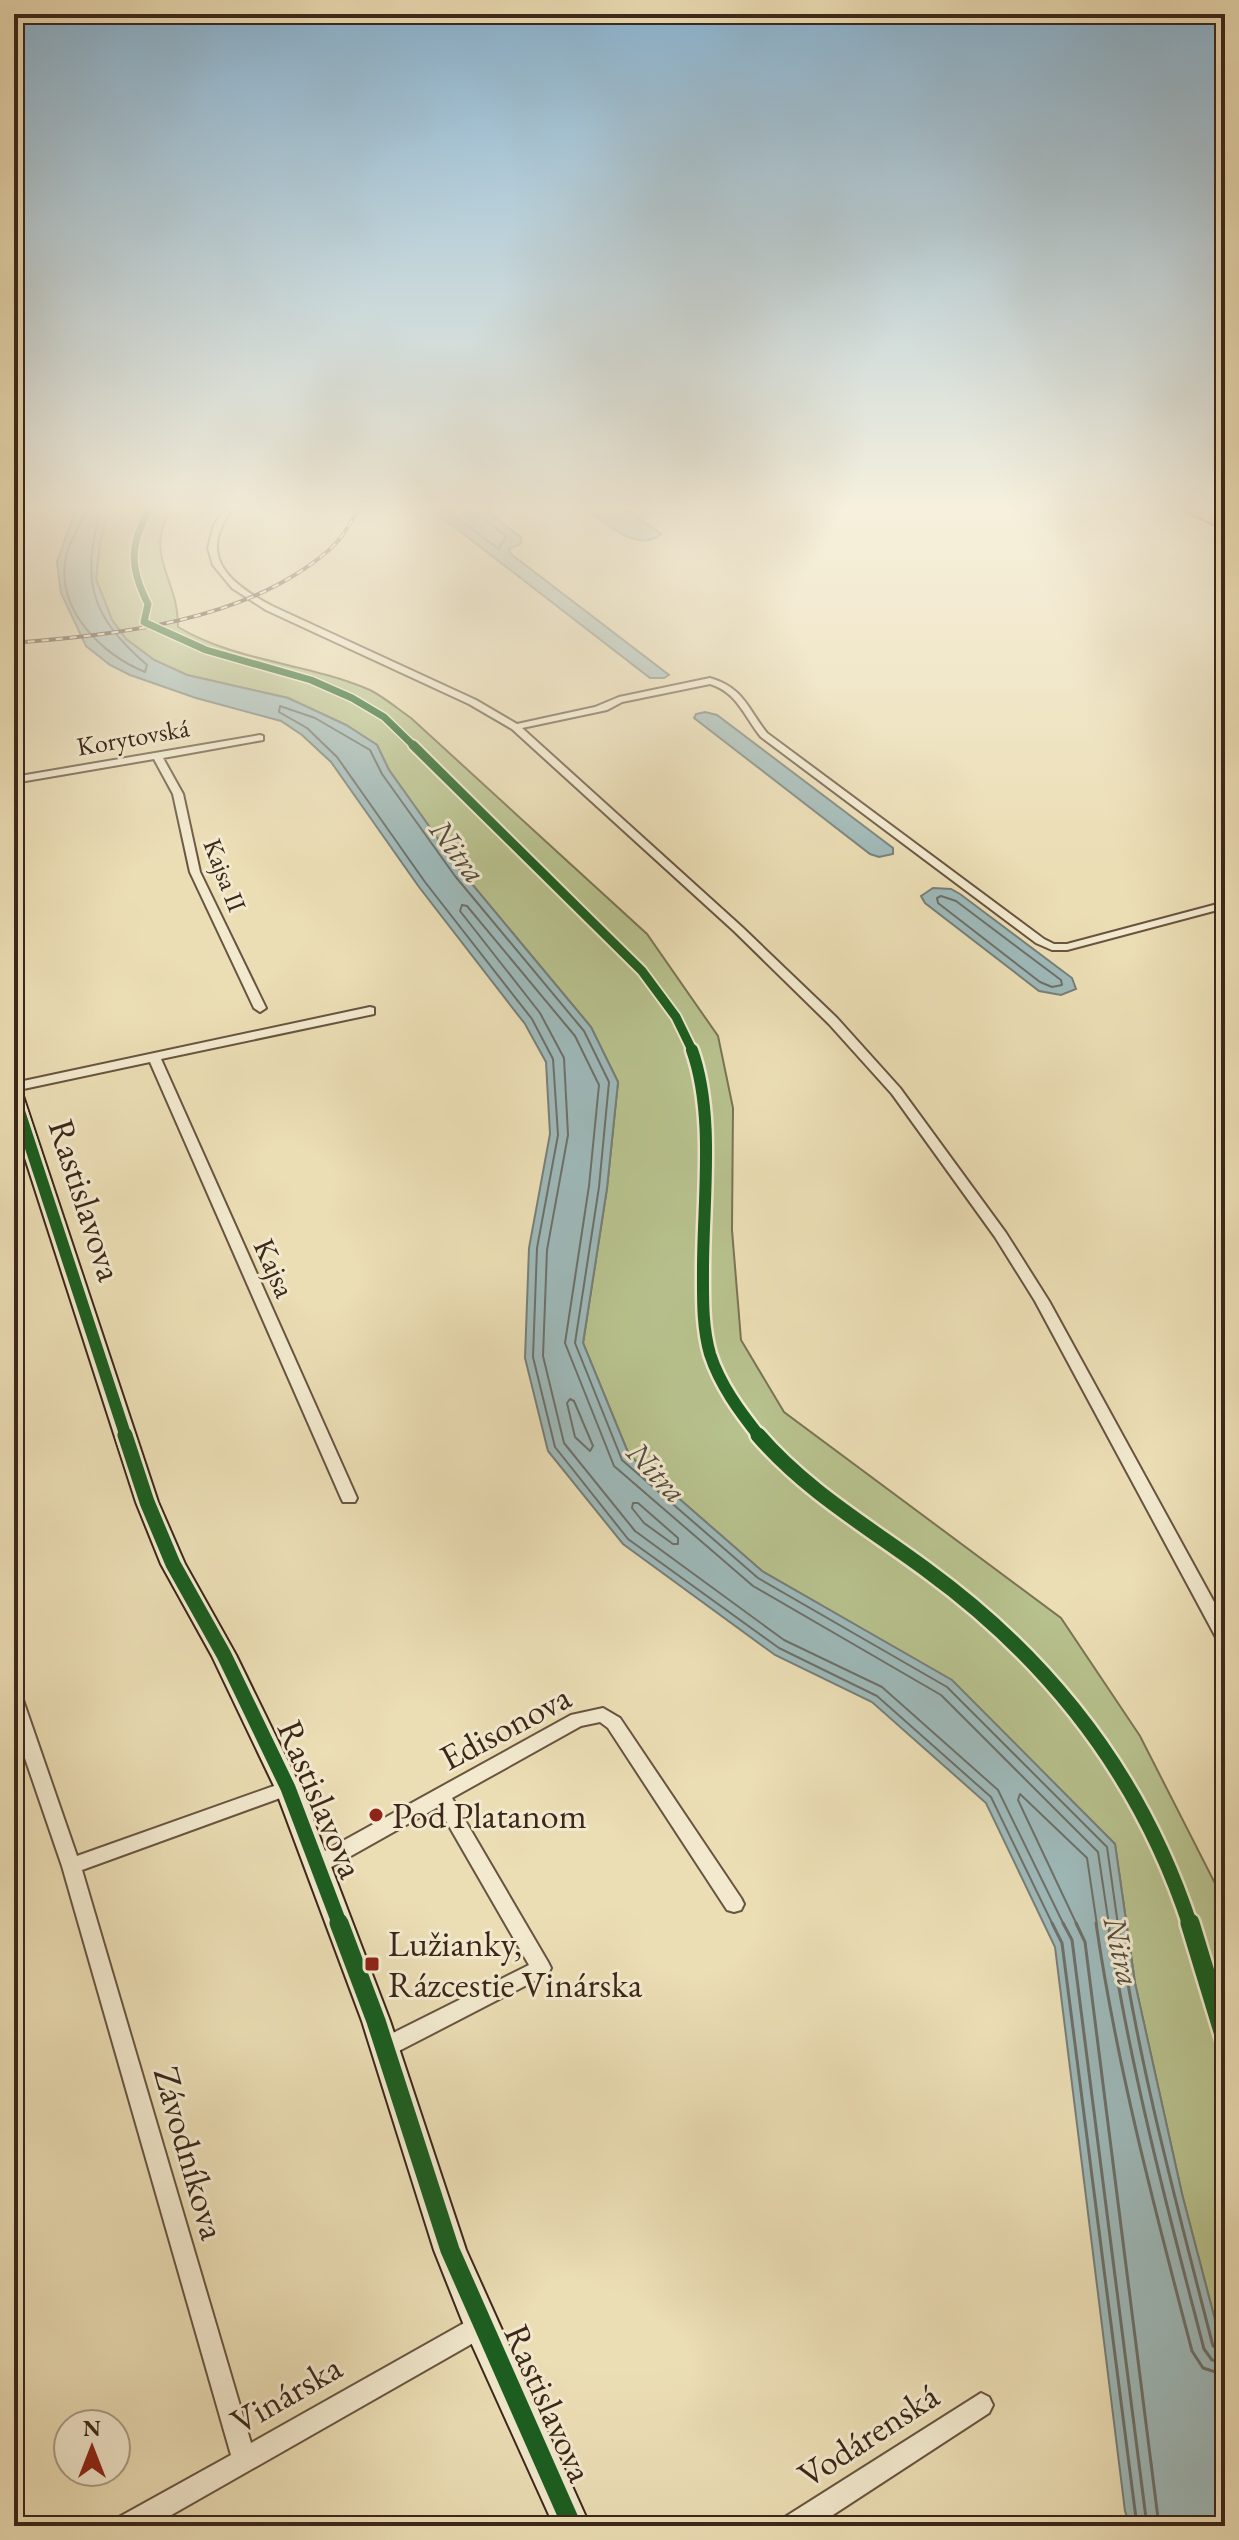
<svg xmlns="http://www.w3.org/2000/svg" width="1239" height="2540" viewBox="0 0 1239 2540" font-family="'EB Garamond',serif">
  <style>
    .green { fill: #b7c18d; stroke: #7a7454; stroke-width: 2 }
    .water { fill: #9eb9b9; stroke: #777f79; stroke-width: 2 }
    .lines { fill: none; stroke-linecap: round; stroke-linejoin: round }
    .shore-far1 { stroke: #6d706a; stroke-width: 2 }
    .shore { stroke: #6d706a; stroke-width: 3 }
    .building { fill: #e59c7b; stroke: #3c271a; stroke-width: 2 }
    .street-casing { stroke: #685440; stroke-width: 4 }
    .secondary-casing { stroke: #3c271a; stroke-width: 4 }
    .street { fill: #f2e9ce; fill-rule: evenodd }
    .secondary { fill: #f2e9ce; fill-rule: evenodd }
    .rail-casing { stroke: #3c271a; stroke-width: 4 }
    .rail { stroke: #f2e9ce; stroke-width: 2; stroke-dasharray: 7; stroke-linecap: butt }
    .cycleway-far4-casing { stroke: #f2e9ce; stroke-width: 10 }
    .cycleway-far3-casing { stroke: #f2e9ce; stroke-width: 13 }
    .cycleway-far2-casing { stroke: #f2e9ce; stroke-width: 17 }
    .cycleway-far1-casing { stroke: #f2e9ce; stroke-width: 20 }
    .cycleway-casing { stroke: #f2e9ce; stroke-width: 24 }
    .cycleway-far4 { stroke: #1b5e20; stroke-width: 7 }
    .cycleway-far3 { stroke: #1b5e20; stroke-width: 9 }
    .cycleway-far2 { stroke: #1b5e20; stroke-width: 12 }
    .cycleway-far1 { stroke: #1b5e20; stroke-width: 15 }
    .cycleway { stroke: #1b5e20; stroke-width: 19 }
    .poi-dot { fill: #8f2418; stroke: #f2e9ce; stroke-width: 3 }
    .labels { text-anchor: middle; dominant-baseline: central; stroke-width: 6; stroke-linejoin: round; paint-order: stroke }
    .far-street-label { font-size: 26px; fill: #3c271a; stroke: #f2e9ce }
    .street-label { font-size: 30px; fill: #3c271a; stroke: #f2e9ce }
    .water-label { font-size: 32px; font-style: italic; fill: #544c42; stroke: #f2e9ce }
    .near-street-label { font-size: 36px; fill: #3c271a; stroke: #f2e9ce }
    .near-poi-label { font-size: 36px; fill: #3c271a; stroke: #f2e9ce; text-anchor: start }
  </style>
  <rect width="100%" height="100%" fill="#ebddb4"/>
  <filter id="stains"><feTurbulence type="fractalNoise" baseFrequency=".0025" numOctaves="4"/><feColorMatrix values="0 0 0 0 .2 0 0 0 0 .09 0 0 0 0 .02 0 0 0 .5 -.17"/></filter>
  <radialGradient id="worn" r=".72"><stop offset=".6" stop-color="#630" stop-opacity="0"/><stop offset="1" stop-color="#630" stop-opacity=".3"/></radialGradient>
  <path class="green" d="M114,505H173C141,556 179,577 178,627C237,662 308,663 370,690C384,697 398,709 411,718L647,934L718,1036L733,1108L732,1230L741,1340L784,1412L1061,1618L1140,1736L1225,1903V2358L1182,2194L1135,1983L1115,1844L952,1681L762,1571L629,1455L583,1343L607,1188L618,1082L591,1027L461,871L389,770L377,745L346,725L288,698L187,675L154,660L126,639L112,620L96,579L100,542L109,509Z"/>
  <g class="water">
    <path d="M82,505H114L109,509L100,542L96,579L112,620L126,639L154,660L187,675L288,698L346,725L377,745L389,770L461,871L591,1027L618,1082L607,1188L583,1343L629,1455L762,1571L952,1680L1115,1844L1135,1983L1182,2194L1225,2358V2526H1130L1125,2511L1055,1947L986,1803L872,1702L775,1655L623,1544L548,1451L525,1358L529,1248L550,1134L546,1062L525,1024L419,887L331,762L302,735L281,721L196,698L130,675L110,665L86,646L61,593L57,562L74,514Z"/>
    <path d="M426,505H479L522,538L520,544L509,549L511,554L669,675L664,678H650Z"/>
    <path d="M581,505H622L661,534C637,555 601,519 581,505Z"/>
    <path d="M705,712L717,715L893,848V854L879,857L870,854L694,718L696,714Z"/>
    <path d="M933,888L951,889L960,894L1072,978L1076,989L1061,995L1039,991L925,903L921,896Z"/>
  </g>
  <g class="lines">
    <g class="shore-far1">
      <path d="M87,505C83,524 70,538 66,557C55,609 102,655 145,672L147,665C88,614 81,579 102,505"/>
      <path d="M439,505L499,549L506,536L478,514L475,505"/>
      <path d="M941,896L956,901L1061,980L1062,985L1052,987L1040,982L938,903L937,898Z"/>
      <path d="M570,1399L574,1401L593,1446L590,1451L575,1437L567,1403Z"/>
      <path d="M633,1503H638L678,1538V1544H673L644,1523L632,1508Z"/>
      <path d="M1053,1925L991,1797L877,1696L779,1648L628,1539L555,1447L533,1357L537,1248L558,1135L553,1059L532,1019L425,882L337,757L307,728L279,712L280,706L315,718L370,750L382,774L455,876L584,1031L609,1082L599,1187L575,1343L622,1460L758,1578L947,1687L1107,1847L1118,1925"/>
      <path d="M1064,1925L998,1790L882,1687L784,1640L635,1531L564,1443L543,1356L547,1250L568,1135L564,1058L540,1013L460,911L462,905L467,906L575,1036L599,1085L589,1186L565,1343L614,1466L753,1586L941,1695L1098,1852L1109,1925"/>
      <path d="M1077,1925L1018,1800L1020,1794L1087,1858L1097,1925"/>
    </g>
    <g class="shore">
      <path d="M1052,1923L1062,1943L1137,2526"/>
      <path d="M1063,1923L1072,1940L1147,2526"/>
      <path d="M1076,1923L1085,1942L1159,2526"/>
      <path d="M1096,1923C1117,2067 1155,2210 1192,2351L1203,2368L1225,2375"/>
      <path d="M1108,1923C1130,2067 1167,2208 1204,2349L1212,2360L1225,2363"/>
      <path d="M1118,1923C1139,2066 1177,2206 1213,2346L1225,2353"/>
    </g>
  </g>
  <path class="building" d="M1172,505H1225V531Z"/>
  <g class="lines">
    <g class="street-casing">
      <g id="street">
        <path d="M228,505H236C195,553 226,582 272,606L476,700L517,724L595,707L619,697L710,678C744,688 747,708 767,733L1044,939L1054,944H1067L1225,902V908L1067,950H1052L1036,943L761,737C744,716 737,692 710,684L622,702L607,710L522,728L742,927L837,1018L900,1088L1006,1233L1049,1301L1225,1622V1644L1219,1643L1035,1301L995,1237L892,1094L829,1024L734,931L512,729L469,704L266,610L232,588L213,565L208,548L214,525Z"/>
        <path d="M260,735L263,736V740L163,758L183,794L200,872L266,1008L260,1012L254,1008L190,872L173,794L154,759L14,783V777Z"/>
        <path d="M370,1007L374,1008V1014L161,1059L357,1498L355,1502H343L341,1498L150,1062L14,1091V1083Z"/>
        <path d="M14,1693L20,1695L23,1700L77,1856L288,1781L294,1783L297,1788L294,1793L82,1870L251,2443L473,2318L481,2315L489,2318L492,2326L489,2334L152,2526H116L119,2517L231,2455L62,1866L14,1726Z"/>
        <path d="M603,1708L620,1718L741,1898L744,1904L741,1910L734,1912L727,1910L608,1728L600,1722L581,1726L452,1798L548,1962L551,1968L548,1974L393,2054L386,2056L379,2054L376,2047L379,2040L529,1965L438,1807L326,1870L319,1872L312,1870L310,1864L312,1858L571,1715Z"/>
        <path d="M981,2393L989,2397L993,2405L989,2413L816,2526H782L785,2517Z"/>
      </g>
    </g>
    <g class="secondary-casing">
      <path id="secondary" d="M14,1091L23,1096L158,1502L185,1564L236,1655L301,1788L390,2021L466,2250L590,2526H554L469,2338L434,2250L362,2021L275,1788L212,1656L161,1564L136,1502L14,1124Z"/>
    </g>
    <use href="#street" class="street"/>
    <use href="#secondary" class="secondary"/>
    <g class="rail-casing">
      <path id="rail" d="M14,643C119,634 246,622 329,550C343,538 352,520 361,505"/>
    </g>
    <use href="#rail" class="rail"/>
    <g class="cycleway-far4-casing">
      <path id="cycleway-far4" d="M152,505C130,542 128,565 148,604L144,622L206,650L311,680L352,698L384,717L415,747"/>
    </g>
    <g class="cycleway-far3-casing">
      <path id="cycleway-far3" d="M413,745L642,971L676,1017L693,1052"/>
    </g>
    <g class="cycleway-far2-casing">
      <g id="cycleway-far2">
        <path d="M692,1050C715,1114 703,1200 703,1269C703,1297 702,1326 710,1354C720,1385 740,1412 760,1437"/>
        <path d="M14,1096L126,1437"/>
      </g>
    </g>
    <g class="cycleway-far1-casing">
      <g id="cycleway-far1">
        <path d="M125,1435L147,1502L173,1564L224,1655L288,1788L340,1925"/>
        <path d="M758,1435C806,1491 870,1528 928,1571C1051,1661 1142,1779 1190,1925"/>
      </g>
    </g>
    <g class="cycleway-casing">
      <g id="cycleway">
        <path d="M339,1923L376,2021L450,2250L572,2526"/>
        <path d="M1190,1923L1225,2038"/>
      </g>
    </g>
    <use href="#cycleway-far4" class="cycleway-far4"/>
    <use href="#cycleway-far3" class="cycleway-far3"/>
    <use href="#cycleway-far2" class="cycleway-far2"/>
    <use href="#cycleway-far1" class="cycleway-far1"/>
    <use href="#cycleway" class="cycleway"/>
  </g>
  <linearGradient id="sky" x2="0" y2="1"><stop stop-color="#8ab6d5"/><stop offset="0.59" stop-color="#f6f0dd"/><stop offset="1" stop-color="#f6f0dd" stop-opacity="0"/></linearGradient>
  <rect width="1239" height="861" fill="url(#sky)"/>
  <g class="poi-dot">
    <circle cx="376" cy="1815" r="8"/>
    <rect x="364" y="1956" width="16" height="16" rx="4"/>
  </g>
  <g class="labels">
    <g class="far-street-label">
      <text transform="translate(133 737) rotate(-10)">Korytovská</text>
      <text transform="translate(225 875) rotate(69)">Kajsa II</text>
    </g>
    <g class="street-label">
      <text transform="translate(275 1268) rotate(66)">Kajsa</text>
    </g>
    <g class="water-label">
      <text transform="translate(458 851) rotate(53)">Nitra</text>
      <text transform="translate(657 1472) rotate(47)">Nitra</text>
      <text transform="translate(1122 1951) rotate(77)">Nitra</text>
    </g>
    <g class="near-street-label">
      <text transform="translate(86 1200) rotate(72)">Rastislavova</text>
      <text transform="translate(505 1727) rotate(-28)">Edisonova</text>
      <text transform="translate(321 1799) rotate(67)">Rastislavova</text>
      <text transform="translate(190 2153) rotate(74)">Závodníkova</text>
      <text transform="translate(286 2394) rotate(-30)">Vinárska</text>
      <text transform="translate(549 2403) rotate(66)">Rastislavova</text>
      <text transform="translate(868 2435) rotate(-33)">Vodárenská</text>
    </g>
    <g class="near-poi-label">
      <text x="392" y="1815">Pod Platanom</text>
      <text x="388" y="1943">Lužianky,<tspan x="388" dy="41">Rázcestie Vinárska</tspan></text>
    </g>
  </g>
  <rect width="1239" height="2540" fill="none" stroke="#ebddb4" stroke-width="48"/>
  <rect x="16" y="16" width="1207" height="2508" fill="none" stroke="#3c271a" stroke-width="4"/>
  <rect x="24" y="24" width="1191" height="2492" fill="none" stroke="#3c271a" stroke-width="2"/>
  <g transform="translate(92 2448)"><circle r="38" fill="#f2e9ce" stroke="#a99b86" stroke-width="2"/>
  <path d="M0-6L14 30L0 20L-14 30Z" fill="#8f2418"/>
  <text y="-12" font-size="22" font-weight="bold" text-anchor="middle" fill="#3c271a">N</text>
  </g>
  <rect width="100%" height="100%" filter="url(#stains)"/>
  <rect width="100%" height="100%" fill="url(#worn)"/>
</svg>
